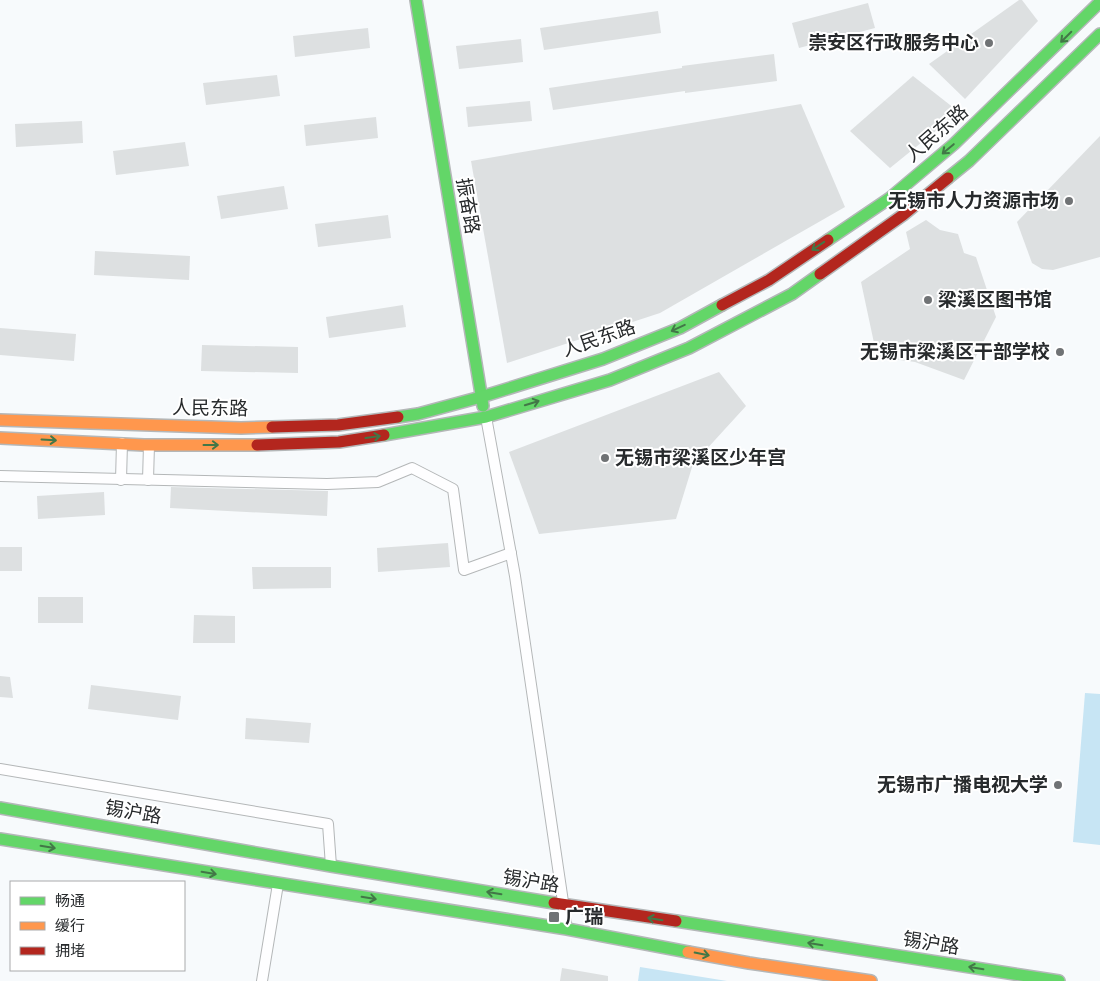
<svg xmlns="http://www.w3.org/2000/svg" width="1100" height="981" viewBox="0 0 1100 981" font-family="'Alegreya Sans','Noto Sans SC',sans-serif">
  <style>
    .green { fill: #c7e5f4 }
    .building { fill: #dde0e1 }
    .lines { fill: none; stroke-linecap: round; stroke-linejoin: round }
    .street-casing { stroke: #b4b7b8; stroke-width: 12 }
    .fast-casing { stroke: #b4b7b8; stroke-width: 14 }
    .slow-casing { stroke: #b4b7b8; stroke-width: 14 }
    .jam-casing { stroke: #b4b7b8; stroke-width: 14 }
    .street { stroke: #fefeff; stroke-width: 10 }
    .fast { stroke: #63d668; stroke-width: 11 }
    .slow { stroke: #ff974d; stroke-width: 11 }
    .jam { stroke: #b3261e; stroke-width: 11 }
    .oneway { stroke: #427747 }
    .poi-dot { fill: #707375; stroke: #fff; stroke-width: 2 }
    .labels { text-anchor: middle; dominant-baseline: central; stroke-width: 4; stroke-linejoin: round; paint-order: stroke }
    .poi-label { font-size: 19px; font-weight: bold; fill: #272a2c; stroke: #fff; text-anchor: end }
    .street-label { font-size: 19px; fill: #272a2c; stroke: #fff }
  </style>
  <rect width="100%" height="100%" fill="#f7fafc"/>
  <g class="green">
    <path d="M1085,693L1100,694V845L1073,842Z"/>
    <path d="M640,967L727,981H638Z"/>
  </g>
  <g class="building">
    <path d="M1019,0H1022L1038,21L965,99L929,64Z"/>
    <path d="M868,3L875,28L799,48L792,23Z"/>
    <path d="M658,11L661,33L544,50L540,28Z"/>
    <path d="M368,28L370,48L295,57L293,36Z"/>
    <path d="M521,39L523,62L459,69L456,46Z"/>
    <path d="M774,54L777,81L685,93V91L553,110L549,88L682,68V66Z"/>
    <path d="M277,75L280,96L206,105L203,83Z"/>
    <path d="M913,76L959,112L890,168L850,131Z"/>
    <path d="M530,101L532,121L468,127L466,107Z"/>
    <path d="M801,104L845,207L660,313L507,363L471,161Z"/>
    <path d="M376,117L378,138L306,146L304,125Z"/>
    <path d="M82,121L83,143L16,147L15,124Z"/>
    <path d="M1100,136V257L1053,270L1042,269L1032,263L1017,222Z"/>
    <path d="M185,142L189,166L116,175L113,151Z"/>
    <path d="M284,186L288,209L221,219L217,196Z"/>
    <path d="M388,215L391,238L318,247L315,224Z"/>
    <path d="M926,220L940,230L958,234L964,253L976,257L996,317L964,380L915,362L877,357L861,282L910,249L906,232Z"/>
    <path d="M95,251L190,256L189,280L94,275Z"/>
    <path d="M403,305L406,327L329,338L326,317Z"/>
    <path d="M0,328L76,334L74,361L0,355Z"/>
    <path d="M202,345L298,347V373L201,371Z"/>
    <path d="M719,372L746,406L693,464L676,519L539,534L509,452Z"/>
    <path d="M171,487L328,491L327,516L170,508Z"/>
    <path d="M104,492L105,515L38,519L37,496Z"/>
    <path d="M448,543L450,567L378,572L377,548Z"/>
    <rect x="0" y="547" width="22" height="24"/>
    <path d="M252,567H331V588L253,589Z"/>
    <rect x="38" y="597" width="45" height="26"/>
    <path d="M194,615L235,616V643H193Z"/>
    <path d="M0,676L10,677L13,698L0,697Z"/>
    <path d="M91,685L181,696L178,720L88,709Z"/>
    <path d="M246,718L311,723L309,743L245,739Z"/>
    <path d="M562,968L608,976V981H560Z"/>
  </g>
  <g class="lines">
    <g class="street-casing">
      <g id="street">
        <path d="M486,417L515,576L567,929"/>
        <path d="M0,476L327,484L378,482L412,468L453,489L464,570L511,553"/>
        <path d="M121,480L122,443"/>
        <path d="M148,480L149,445"/>
        <path d="M0,769L328,824L331,866"/>
        <path d="M262,981L278,884"/>
      </g>
    </g>
    <g class="fast-casing">
      <g id="fast">
        <path d="M416,0L483,406"/>
        <path d="M948,178L969,161L1100,34"/>
        <path d="M828,240L890,198L954,144L1100,2"/>
        <path d="M398,417L418,414L481,397L603,359L680,328L722,305"/>
        <path d="M384,435L486,417L610,380L689,348L792,294L820,274"/>
        <path d="M0,808L331,866L554,903"/>
        <path d="M0,839L567,929L688,952"/>
        <path d="M676,921L1059,981"/>
      </g>
    </g>
    <g class="slow-casing">
      <g id="slow">
        <path d="M0,420L241,428L272,427"/>
        <path d="M0,438L144,445H257"/>
        <path d="M688,952L749,963L871,981"/>
      </g>
    </g>
    <g class="jam-casing">
      <g id="jam">
        <path d="M820,274L903,215L948,178"/>
        <path d="M722,305L769,280L828,240"/>
        <path d="M272,427L338,425L398,417"/>
        <path d="M257,445L339,442L384,435"/>
        <path d="M554,903L676,921"/>
      </g>
    </g>
    <use href="#street" class="street"/>
    <use href="#fast" class="fast"/>
    <use href="#slow" class="slow"/>
    <use href="#jam" class="jam"/>
  </g>
  <defs><path id="oneway-shaft" d="M-6 0H5M1.5-3L5.5 0L1.5 3" fill="none" stroke-width="1.6" stroke-linecap="round" stroke-linejoin="round" transform="scale(1.25)"/></defs>
  <g class="oneway">
    <use href="#oneway-shaft" transform="translate(1066 37) rotate(135)"/>
    <use href="#oneway-shaft" transform="translate(948 149) rotate(140)"/>
    <use href="#oneway-shaft" transform="translate(818 246) rotate(146)"/>
    <use href="#oneway-shaft" transform="translate(678 328) rotate(155)"/>
    <use href="#oneway-shaft" transform="translate(532 403) rotate(-17)"/>
    <use href="#oneway-shaft" transform="translate(373 437) rotate(-8)"/>
    <use href="#oneway-shaft" transform="translate(49 440) rotate(3)"/>
    <use href="#oneway-shaft" transform="translate(211 445)"/>
    <use href="#oneway-shaft" transform="translate(48 847) rotate(9)"/>
    <use href="#oneway-shaft" transform="translate(209 873) rotate(9)"/>
    <use href="#oneway-shaft" transform="translate(494 893) rotate(-171)"/>
    <use href="#oneway-shaft" transform="translate(369 898) rotate(9)"/>
    <use href="#oneway-shaft" transform="translate(655 919) rotate(-171)"/>
    <use href="#oneway-shaft" transform="translate(815 944) rotate(-171)"/>
    <use href="#oneway-shaft" transform="translate(702 954) rotate(11)"/>
    <use href="#oneway-shaft" transform="translate(976 968) rotate(-171)"/>
  </g>
  <g class="poi-dot">
    <circle cx="989" cy="43" r="5"/>
    <circle cx="1069" cy="201" r="5"/>
    <circle cx="928" cy="300" r="5"/>
    <circle cx="1060" cy="352" r="5"/>
    <circle cx="605" cy="458" r="5"/>
    <circle cx="1058" cy="785" r="5"/>
    <rect x="548" y="911" width="12" height="12" rx="2.5"/>
  </g>
  <g class="labels">
    <g class="poi-label">
      <text x="979" y="43">崇安区行政服务中心</text>
      <text x="1059" y="201">无锡市人力资源市场</text>
      <text x="938" y="300" text-anchor="start">梁溪区图书馆</text>
      <text x="1050" y="352">无锡市梁溪区干部学校</text>
      <text x="615" y="458" text-anchor="start">无锡市梁溪区少年宫</text>
      <text x="1048" y="785">无锡市广播电视大学</text>
      <text x="565" y="917" text-anchor="start">广瑞</text>
    </g>
    <g class="street-label">
      <text transform="translate(937 134) rotate(-41)">人民东路</text>
      <text transform="translate(467 206) rotate(80)">振奋路</text>
      <text transform="translate(599 339) rotate(-19)">人民东路</text>
      <text transform="translate(210 409) rotate(1)">人民东路</text>
      <text transform="translate(133 813) rotate(10)">锡沪路</text>
      <text transform="translate(531 882) rotate(9)">锡沪路</text>
      <text transform="translate(931 944) rotate(9)">锡沪路</text>
    </g>
  </g>
  <rect x="10" y="881" width="175" height="90" fill="#ffffff" stroke="#a9aaab"/>
  <rect x="20" y="897" width="25" height="8" fill="#63d668" stroke="#a9aaab"/>
  <text x="55" y="906" font-size="15" fill="#272a2c">畅通</text>
  <rect x="20" y="922" width="25" height="8" fill="#ff974d" stroke="#a9aaab"/>
  <text x="55" y="931" font-size="15" fill="#272a2c">缓行</text>
  <rect x="20" y="947" width="25" height="8" fill="#b3261e" stroke="#a9aaab"/>
  <text x="55" y="956" font-size="15" fill="#272a2c">拥堵</text>
</svg>
